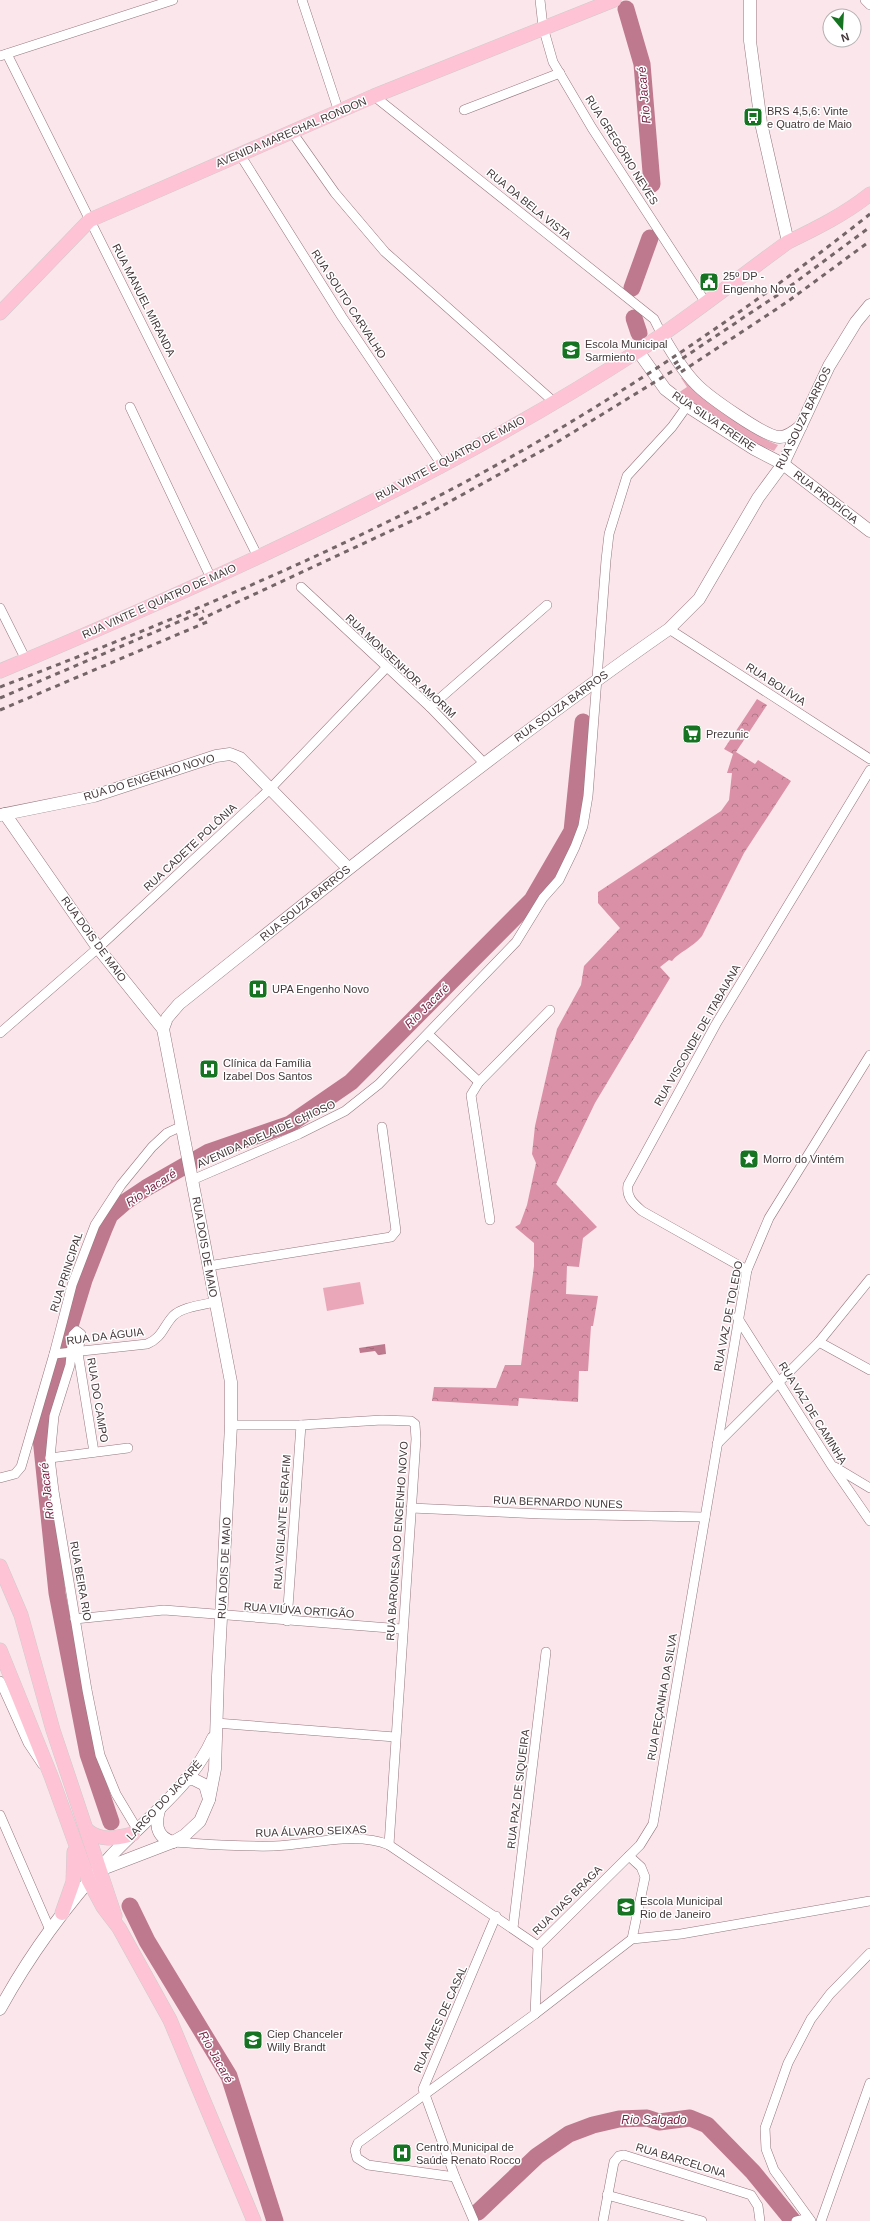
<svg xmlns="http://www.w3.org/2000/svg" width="870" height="2221" viewBox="0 0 870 2221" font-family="Helvetica,sans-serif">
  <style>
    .forest { fill: url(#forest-crowns) }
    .park { fill: #eaa7ba }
    .water { fill: url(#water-ripples) }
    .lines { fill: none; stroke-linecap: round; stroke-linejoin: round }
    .river { stroke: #bf798f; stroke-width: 17 }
    .street-casing { stroke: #95767f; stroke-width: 10 }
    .secondary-casing { stroke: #95767f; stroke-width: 13 }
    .primary-casing { stroke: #cecbcc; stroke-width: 15 }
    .street { stroke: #fff; stroke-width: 9 }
    .secondary { stroke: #fff; stroke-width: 12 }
    .primary { stroke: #fec4d6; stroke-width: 14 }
    .rail { stroke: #746568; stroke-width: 3; stroke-dasharray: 5 5; stroke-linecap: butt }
    .labels { text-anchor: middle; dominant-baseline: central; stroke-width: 3; stroke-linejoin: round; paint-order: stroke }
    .poi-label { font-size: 11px; fill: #44373a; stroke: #fff; text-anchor: start }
    .street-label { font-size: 11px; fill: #44373a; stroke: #fff }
    .water-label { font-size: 12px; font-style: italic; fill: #7b2747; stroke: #fff }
  </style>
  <defs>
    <pattern id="forest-crowns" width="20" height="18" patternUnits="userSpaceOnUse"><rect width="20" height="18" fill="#da91a7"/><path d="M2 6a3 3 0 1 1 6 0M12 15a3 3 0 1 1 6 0" fill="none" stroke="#b27789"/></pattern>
    <pattern id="water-ripples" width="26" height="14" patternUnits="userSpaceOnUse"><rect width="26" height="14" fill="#bf798f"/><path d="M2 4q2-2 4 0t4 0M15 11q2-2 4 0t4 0" fill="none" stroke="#9d6476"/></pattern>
  </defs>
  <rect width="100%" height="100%" fill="#fbe6eb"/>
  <path class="forest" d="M757,699L767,705L736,752L755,764L758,760L791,781L744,853L702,936C692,948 679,952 672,961L669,960L660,967L670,978L595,1103L556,1184L597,1227L583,1238L579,1267L567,1266L566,1294L598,1296L593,1326H591L588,1371H579L578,1402L519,1398L518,1406L432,1401L434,1387L496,1388L505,1365H521L534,1266V1243L515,1227L520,1224L527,1205L536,1163L532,1154L535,1126L557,1029L581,985L584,966L620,928L598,903V892L721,811L729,800L732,773H727L733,754L724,749Z"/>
  <g class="park">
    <path d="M683,377C701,400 750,434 778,445L774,451L757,444L678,393L687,387L681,378Z"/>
    <path d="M360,1282L364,1304L327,1311L323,1288Z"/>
  </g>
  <path class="water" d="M385,1344L386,1354L378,1355L375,1351L360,1353L359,1348Z"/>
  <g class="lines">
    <g class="river">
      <path d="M626,9L642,64L652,184"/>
      <path d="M632,288L650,238"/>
      <path d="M634,318L639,333"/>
      <path d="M111,1822L88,1754L57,1593L41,1438L52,1385L84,1280L104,1229L110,1215L125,1202L146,1188L209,1152L290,1124L351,1082L532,900L572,831L583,722"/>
      <path d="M130,1906L147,1941L229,2076L275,2221"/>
      <path d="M478,2212L537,2156L569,2134L593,2125L619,2119L647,2118L659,2122L690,2118L707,2125L753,2172L793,2221"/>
    </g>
    <g class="street-casing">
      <g id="street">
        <path d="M302,0L339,112"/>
        <path d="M540,0L543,27L553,62L592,128L706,303"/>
        <path d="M865,0L870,5"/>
        <path d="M7,54L258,557"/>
        <path d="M0,56L173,0"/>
        <path d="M374,96L654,319L662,335"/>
        <path d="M464,110L560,73"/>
        <path d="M292,132L335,193L385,252L554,402"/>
        <path d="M239,153L342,317L442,465"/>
        <path d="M130,407L211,578"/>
        <path d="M301,587L430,707L484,763"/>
        <path d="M0,608L26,660"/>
        <path d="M669,629L870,759"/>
        <path d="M430,707L547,605"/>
        <path d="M0,1033L98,948L270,789L386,668"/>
        <path d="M428,1034L479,1082"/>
        <path d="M192,1180L299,1134L345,1111L379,1084L516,942L543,898L559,880L575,847L583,826L588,796L606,560L609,534L627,476L672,427L687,406"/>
        <path d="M490,1220L471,1095L479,1082L550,1010"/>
        <path d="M208,1266L391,1237L396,1231L382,1127"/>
        <path d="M747,1270L642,1211C633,1203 626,1197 628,1185L716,1024L870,770"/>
        <path d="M737,1317L832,1466L870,1521"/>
        <path d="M819,1342L870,1370"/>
        <path d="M54,1354L147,1344C162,1338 163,1327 173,1316C182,1307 202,1305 215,1302"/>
        <path d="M231,1425H301L382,1420L411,1421L415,1424L416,1439L389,1845"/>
        <path d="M717,1444L819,1342L870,1279"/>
        <path d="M94,1452L78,1353L81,1334L77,1331L73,1335L70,1365L54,1416L50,1458L54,1491L87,1690L100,1755L116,1794L137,1829"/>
        <path d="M50,1458L128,1448"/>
        <path d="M835,1467L870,1488"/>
        <path d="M0,1478L15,1474L21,1467L54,1354L72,1285L95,1225L121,1185L152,1147L167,1133L182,1126"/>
        <path d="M411,1508L541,1514L705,1517"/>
        <path d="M75,1619L164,1610L402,1629"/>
        <path d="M287,1621L301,1425"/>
        <path d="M0,1681L28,1743L42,1764"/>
        <path d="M216,1723L395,1737"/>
        <path d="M0,1815L50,1930"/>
        <path d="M173,1842C206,1844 240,1847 274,1846C309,1845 356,1831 389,1845L538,1946"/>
        <path d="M629,1856L641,1867L645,1877L632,1939"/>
        <path d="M513,1928L546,1652"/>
        <path d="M535,2014L538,1946L640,1845L653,1824L747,1270L769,1218L870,1055"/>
        <path d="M455,2177L368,2165L357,2158L355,2150L358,2143L535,2014L632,1939L681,1934L870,1901"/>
        <path d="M607,2195L702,2221"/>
        <path d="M474,2221L455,2177L423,2089L496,1916"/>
        <path d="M603,2221L614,2162L619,2156L624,2155L751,2195L758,2206L760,2221"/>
        <path d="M796,2221L808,2218"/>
        <path d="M811,2221L774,2170L766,2149L765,2128L788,2063L811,2019L830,1994L870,1953"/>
        <path d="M821,2221L870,2083"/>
      </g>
    </g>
    <g class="secondary-casing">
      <g id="secondary">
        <path d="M750,0V41L761,123L788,242"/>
        <path d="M662,335C672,352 683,371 697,385C708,396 766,438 780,437C788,437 795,431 801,426"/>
        <path d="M638,351L665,389L687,406L754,449L783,464L870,531"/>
        <path d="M5,814L98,948L163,1029L231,1382V1425L218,1676L215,1769L209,1800L200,1821L185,1835L173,1842L100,1870"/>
        <path d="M0,815L94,796L216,756L230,754L240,758L348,868"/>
        <path d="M163,1029L167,1018L179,1004C340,875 500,747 669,629L699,599L758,498L783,464L829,366L856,322L870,305"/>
        <path d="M185,1780L193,1779L205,1785L209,1799"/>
        <path d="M160,1807C155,1822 155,1837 173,1842"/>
        <path d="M0,2009C30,1954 67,1904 110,1857C145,1819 192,1786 213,1738"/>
      </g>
    </g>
    <g class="primary-casing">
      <g id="primary">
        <path d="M0,313L90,220L374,96L614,0"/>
        <path d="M0,671C216,580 441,478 638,351C690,317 738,278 788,242C817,228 845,214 870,194"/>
        <path d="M0,1566L21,1615L53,1730L115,1916"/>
        <path d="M0,1650L51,1776L89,1881L103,1907L119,1928L170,2020L254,2221"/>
        <path d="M87,1830C101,1842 116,1838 133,1834"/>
        <path d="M62,1913L73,1882L74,1852"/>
      </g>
    </g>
    <use href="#street" class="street"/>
    <use href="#secondary" class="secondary"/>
    <use href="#primary" class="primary"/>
    <g class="rail">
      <path d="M674,364L785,290L870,227"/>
      <path d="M681,372L787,302L870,241"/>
      <path d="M199,620L431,512L554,444L684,364"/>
      <path d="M0,687C188,615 376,537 549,435C661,369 768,295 870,214"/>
      <path d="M0,698L204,611"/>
      <path d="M0,710L207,622"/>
    </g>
  </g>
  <defs>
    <g id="bus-square" transform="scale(1)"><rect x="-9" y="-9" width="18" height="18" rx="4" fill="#157322" stroke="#fff"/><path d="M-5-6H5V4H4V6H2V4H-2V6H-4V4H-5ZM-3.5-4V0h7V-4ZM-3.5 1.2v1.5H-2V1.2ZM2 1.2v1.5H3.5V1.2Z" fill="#fff"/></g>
    <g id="civic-square" transform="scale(1)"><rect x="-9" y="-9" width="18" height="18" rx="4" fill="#157322" stroke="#fff"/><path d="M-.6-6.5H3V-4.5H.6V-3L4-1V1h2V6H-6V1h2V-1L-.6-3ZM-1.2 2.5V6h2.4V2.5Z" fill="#fff"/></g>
    <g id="school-square" transform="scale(1)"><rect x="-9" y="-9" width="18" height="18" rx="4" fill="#157322" stroke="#fff"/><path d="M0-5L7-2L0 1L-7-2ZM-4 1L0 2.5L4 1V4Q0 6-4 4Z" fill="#fff"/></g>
    <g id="supermarket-square" transform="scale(1)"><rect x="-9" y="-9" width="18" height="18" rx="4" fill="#157322" stroke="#fff"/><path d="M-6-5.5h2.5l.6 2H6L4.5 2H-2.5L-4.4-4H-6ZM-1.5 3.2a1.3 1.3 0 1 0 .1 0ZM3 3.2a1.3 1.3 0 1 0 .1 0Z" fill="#fff"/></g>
    <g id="hospital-square" transform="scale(1)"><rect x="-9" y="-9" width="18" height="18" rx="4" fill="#157322" stroke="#fff"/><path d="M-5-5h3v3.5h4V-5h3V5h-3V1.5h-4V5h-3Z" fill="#fff"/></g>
    <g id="sight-square" transform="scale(1)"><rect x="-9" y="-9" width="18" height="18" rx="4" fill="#157322" stroke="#fff"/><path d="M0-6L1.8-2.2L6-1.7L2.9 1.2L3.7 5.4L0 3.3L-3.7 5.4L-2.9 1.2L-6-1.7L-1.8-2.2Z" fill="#fff"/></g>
  </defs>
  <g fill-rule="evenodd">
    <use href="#bus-square" x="753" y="117"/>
    <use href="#civic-square" x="709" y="282"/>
    <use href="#school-square" x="571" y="350"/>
    <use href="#supermarket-square" x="692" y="734"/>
    <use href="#hospital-square" x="258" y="989"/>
    <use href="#hospital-square" x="209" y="1069"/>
    <use href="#sight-square" x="749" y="1159"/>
    <use href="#school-square" x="626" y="1907"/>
    <use href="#school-square" x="253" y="2040"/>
    <use href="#hospital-square" x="402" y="2153"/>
  </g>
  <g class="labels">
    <g class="poi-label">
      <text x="767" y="111">BRS 4,5,6: Vinte<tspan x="767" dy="13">e Quatro de Maio</tspan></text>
      <text x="723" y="276">25º DP -<tspan x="723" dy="13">Engenho Novo</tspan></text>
      <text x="585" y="344">Escola Municipal<tspan x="585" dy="13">Sarmiento</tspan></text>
      <text x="706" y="734">Prezunic</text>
      <text x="272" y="989">UPA Engenho Novo</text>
      <text x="223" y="1063">Clínica da Família<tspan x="223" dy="13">Izabel Dos Santos</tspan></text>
      <text x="763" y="1159">Morro do Vintém</text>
      <text x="640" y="1901">Escola Municipal<tspan x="640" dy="13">Rio de Janeiro</tspan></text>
      <text x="267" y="2034">Ciep Chanceler<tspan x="267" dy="13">Willy Brandt</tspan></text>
      <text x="416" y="2147">Centro Municipal de<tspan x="416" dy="13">Saúde Renato Rocco</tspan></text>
    </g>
    <g class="street-label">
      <text transform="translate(291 132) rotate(-23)">AVENIDA MARECHAL RONDON</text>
      <text transform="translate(622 150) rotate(58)">RUA GREGÓRIO NEVES</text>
      <text transform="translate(529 204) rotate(39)">RUA DA BELA VISTA</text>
      <text transform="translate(144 300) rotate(63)">RUA MANUEL MIRANDA</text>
      <text transform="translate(349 304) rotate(57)">RUA SOUTO CARVALHO</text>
      <text transform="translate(803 418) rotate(-64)">RUA SOUZA BARROS</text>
      <text transform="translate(714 421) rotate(34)">RUA SILVA FREIRE</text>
      <text transform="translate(450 458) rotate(-28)">RUA VINTE E QUATRO DE MAIO</text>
      <text transform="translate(826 497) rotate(38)">RUA PROPÍCIA</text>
      <text transform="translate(159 601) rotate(-24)">RUA VINTE E QUATRO DE MAIO</text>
      <text transform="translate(401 666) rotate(43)">RUA MONSENHOR AMORIM</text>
      <text transform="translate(776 684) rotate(33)">RUA BOLÍVIA</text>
      <text transform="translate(561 706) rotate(-36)">RUA SOUZA BARROS</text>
      <text transform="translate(149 777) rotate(-17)">RUA DO ENGENHO NOVO</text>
      <text transform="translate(190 847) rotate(-43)">RUA CADETE POLÔNIA</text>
      <text transform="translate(305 903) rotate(-39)">RUA SOUZA BARROS</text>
      <text transform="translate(94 939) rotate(54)">RUA DOIS DE MAIO</text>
      <text transform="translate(697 1035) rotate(-60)">RUA VISCONDE DE ITABAIANA</text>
      <text transform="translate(266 1134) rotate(-24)">AVENIDA ADELAIDE CHIOSO</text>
      <text transform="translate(205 1247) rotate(80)">RUA DOIS DE MAIO</text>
      <text transform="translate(66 1272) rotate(-72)">RUA PRINCIPAL</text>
      <text transform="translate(728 1316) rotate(-79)">RUA VAZ DE TOLEDO</text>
      <text transform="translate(105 1336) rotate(-7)">RUA DA ÁGUIA</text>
      <text transform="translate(98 1400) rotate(81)">RUA DO CAMPO</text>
      <text transform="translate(813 1413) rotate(58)">RUA VAZ DE CAMINHA</text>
      <text transform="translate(558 1502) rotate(2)">RUA BERNARDO NUNES</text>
      <text transform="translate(282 1522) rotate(-86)">RUA VIGILANTE SERAFIM</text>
      <text transform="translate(397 1541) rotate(-86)">RUA BARONESA DO ENGENHO NOVO</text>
      <text transform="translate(224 1568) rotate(-87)">RUA DOIS DE MAIO</text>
      <text transform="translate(81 1581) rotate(80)">RUA BEIRA RIO</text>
      <text transform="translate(299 1610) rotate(4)">RUA VIÚVA ORTIGÃO</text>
      <text transform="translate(662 1697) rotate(-80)">RUA PEÇANHA DA SILVA</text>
      <text transform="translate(518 1789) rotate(-83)">RUA PAZ DE SIQUEIRA</text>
      <text transform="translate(164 1800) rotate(-47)">LARGO DO JACARÉ</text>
      <text transform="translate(311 1831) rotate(-2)">RUA ÁLVARO SEIXAS</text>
      <text transform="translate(567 1900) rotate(-45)">RUA DIAS BRAGA</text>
      <text transform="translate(440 2019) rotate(-66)">RUA AIRES DE CASAL</text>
      <text transform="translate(681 2160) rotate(17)">RUA BARCELONA</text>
    </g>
    <g class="water-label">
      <text transform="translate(644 95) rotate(-95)">Rio Jacaré</text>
      <text transform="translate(427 1006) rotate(-45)">Rio Jacaré</text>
      <text transform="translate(151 1188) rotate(-33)">Rio Jacaré</text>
      <text transform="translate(47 1491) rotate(-96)">Rio Jacaré</text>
      <text transform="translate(216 2057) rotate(61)">Rio Jacaré</text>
      <text x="654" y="2120">Rio Salgado</text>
    </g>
  </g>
  <g transform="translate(842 28) rotate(162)"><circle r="19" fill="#ffffff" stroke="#b4afb0"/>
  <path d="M0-3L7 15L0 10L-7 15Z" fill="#157322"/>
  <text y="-6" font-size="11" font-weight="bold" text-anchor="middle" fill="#44373a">N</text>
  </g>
</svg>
